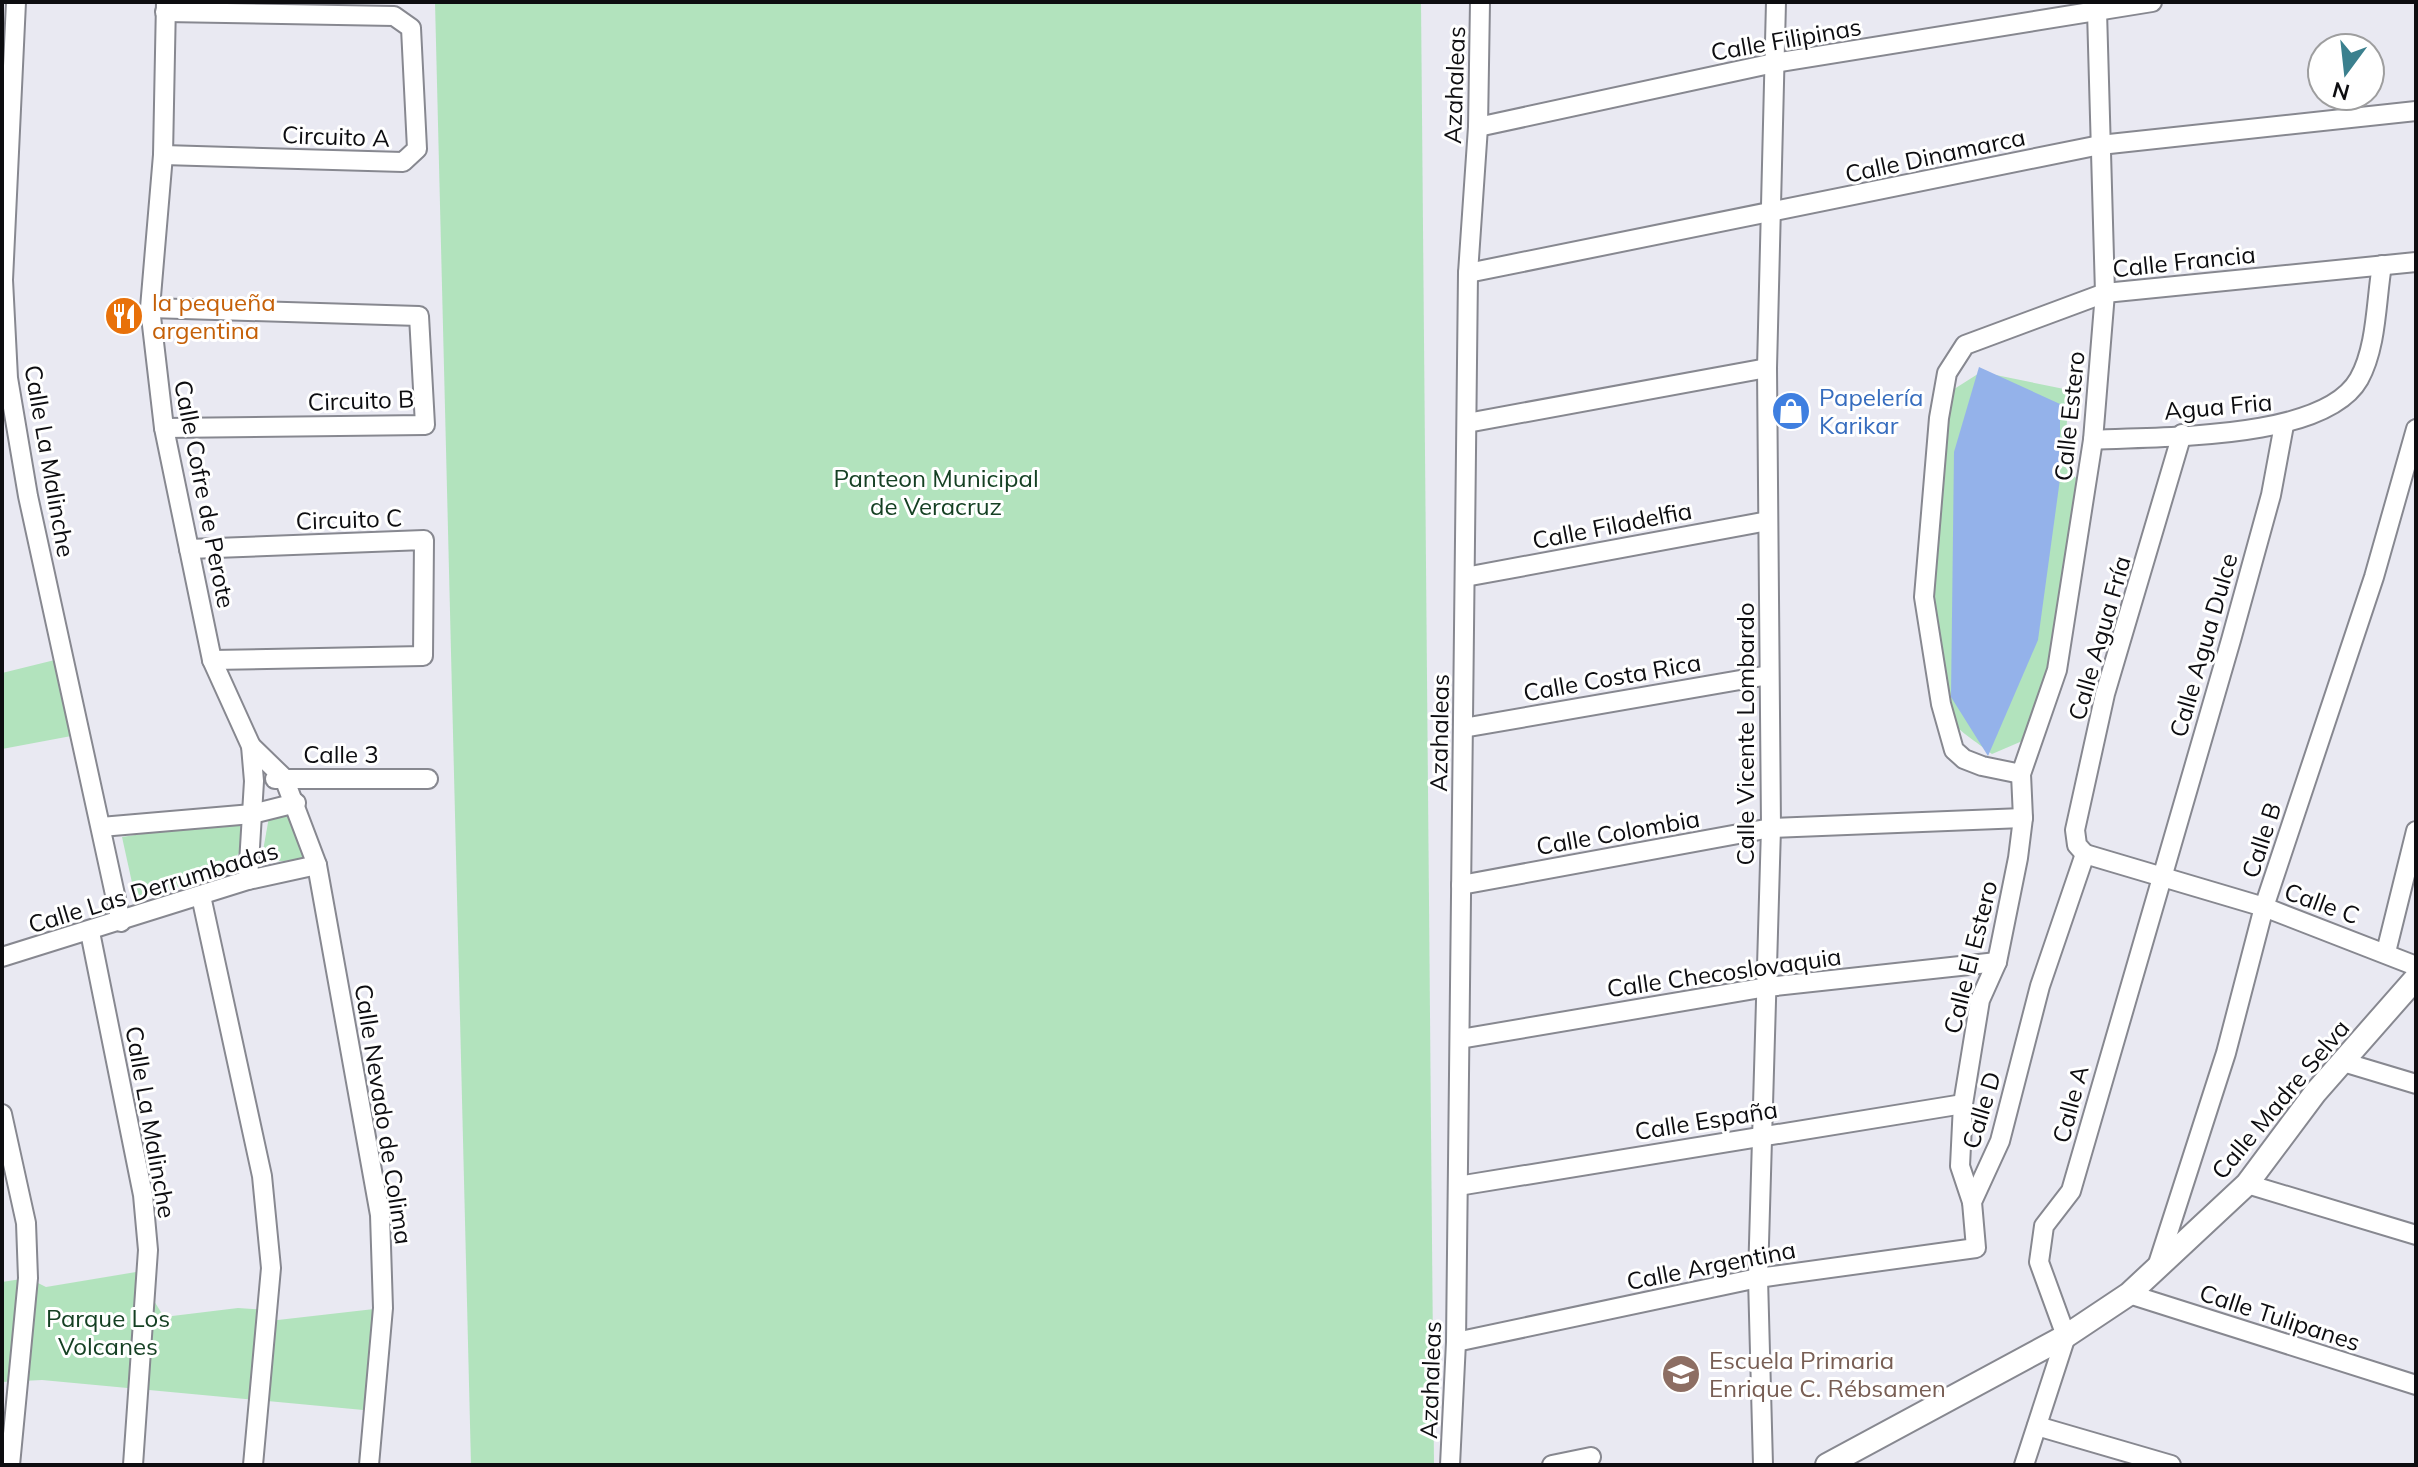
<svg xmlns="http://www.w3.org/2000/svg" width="2418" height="1467" viewBox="0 0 2418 1467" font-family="Mulish,sans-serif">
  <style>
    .green { fill: #b2e3bd }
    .water { fill: #94b2ea }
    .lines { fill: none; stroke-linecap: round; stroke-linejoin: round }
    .minor-casing { stroke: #878890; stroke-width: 22 }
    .tertiary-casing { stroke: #878890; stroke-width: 26 }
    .minor { stroke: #fff; stroke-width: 18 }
    .tertiary { stroke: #fff; stroke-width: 22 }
    .labels { text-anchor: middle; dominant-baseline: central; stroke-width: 6; stroke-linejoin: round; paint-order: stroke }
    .street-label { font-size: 24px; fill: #0d0d10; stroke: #fff }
    .food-label { font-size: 24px; fill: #c56008; stroke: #fff; text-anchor: start }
    .shop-label { font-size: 24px; fill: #366cbe; stroke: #fff; text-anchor: start }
    .park-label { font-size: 24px; fill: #154023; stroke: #fff }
    .education-label { font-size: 24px; fill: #785e54; stroke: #fff; text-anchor: start }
  </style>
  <rect width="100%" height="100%" fill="#e9e9f2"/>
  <g class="green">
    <path d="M435,2H1421L1434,1465H471Z"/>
    <path d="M1981,372L2069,390L2064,466L2084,486L2043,732L1992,754C1978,743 1955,729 1945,714C1907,650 1941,466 1951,391Z"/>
    <path d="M67,657L82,734L2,749V673Z"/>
    <path d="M295,812L306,860L261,862L269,817Z"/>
    <path d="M240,819L241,851L220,873L136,901L122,837Z"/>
    <path d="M136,1272L164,1317L238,1308L269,1310V1321L383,1308L374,1411L42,1380L2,1382V1282L28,1278L46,1287Z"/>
  </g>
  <path class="water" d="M1979,367L2060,404V479L2038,640L1988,756L1951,697L1954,452Z"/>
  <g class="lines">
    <g class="minor-casing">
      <g id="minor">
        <path d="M16,2L3,280L8,378L28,496L121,922"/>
        <path d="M166,2L163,155L150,308L164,428L212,660L251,746L254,781L248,880"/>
        <path d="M1478,127L1774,63L2152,2"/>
        <path d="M163,155L403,162L417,149L411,28L394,16L165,12"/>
        <path d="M1468,273L2100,145L2416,111"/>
        <path d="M150,308L419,316L425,425L164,428"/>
        <path d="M1467,423L1767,368"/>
        <path d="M2093,440C2158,436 2324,441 2359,379C2377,347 2376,300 2382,265"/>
        <path d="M189,549L424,540L423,656L212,660"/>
        <path d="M1465,577L1768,521"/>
        <path d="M1463,728L1769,675"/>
        <path d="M251,746L284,778L317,865L380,1215L383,1308L369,1465"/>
        <path d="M2021,774L1982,766L1964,759L1954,750L1941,704L1924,597L1939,418L1947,373L1965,345L2105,293L2416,262"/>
        <path d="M275,779H428"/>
        <path d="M101,827L252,814L296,803"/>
        <path d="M2085,854L2077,845L2075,830L2105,694L2182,434"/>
        <path d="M2085,854L2264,907L2416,966"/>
        <path d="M1461,885L1771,828L2023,818"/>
        <path d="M201,896L262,1176L271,1268L253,1465"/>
        <path d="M90,932L143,1195L148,1250L133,1465"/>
        <path d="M2386,952L2416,831"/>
        <path d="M2,957L248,880L317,865"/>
        <path d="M1460,1039L1767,987L1997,962"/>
        <path d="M2343,1062L2416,1084"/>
        <path d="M2,1114L26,1223L28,1278L10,1465"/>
        <path d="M2247,1184L2416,1235"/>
        <path d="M1458,1186L1963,1104"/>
        <path d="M1972,1202L1960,1166L1963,1104L1980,1000L1997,962L2018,858L2023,818L2021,774L2057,670L2093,440L2105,293L2097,11"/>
        <path d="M2157,1267L2226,1053L2264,907L2374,577L2416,429"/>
        <path d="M2129,1294L2416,1385"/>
        <path d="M1456,1342L1758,1278L1976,1248L1972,1202L2000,1141L2040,986L2085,854"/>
        <path d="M2037,1426L2171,1465"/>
        <path d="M1450,1465L1456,1342L1468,273L1478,127L1480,2"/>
        <path d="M1552,1465L1591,1457"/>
        <path d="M1763,1465L1758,1278L1771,828L1767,368L1776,2"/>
        <path d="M2024,1465L2066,1336L2039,1262L2044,1226L2071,1191L2231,640L2271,495L2284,425"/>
      </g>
    </g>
    <g class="tertiary-casing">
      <path id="tertiary" d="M1827,1465L2066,1336L2129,1294L2247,1184L2315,1093L2416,978"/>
    </g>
    <use href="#minor" class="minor"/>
    <use href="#tertiary" class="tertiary"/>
  </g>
  <defs>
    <g id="restaurant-disc" transform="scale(2)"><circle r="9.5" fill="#e8710a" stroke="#fff"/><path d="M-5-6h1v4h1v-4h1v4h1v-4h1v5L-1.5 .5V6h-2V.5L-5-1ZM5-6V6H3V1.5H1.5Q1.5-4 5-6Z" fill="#fff"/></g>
    <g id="shop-disc" transform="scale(2)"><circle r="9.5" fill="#3f7fe0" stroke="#fff"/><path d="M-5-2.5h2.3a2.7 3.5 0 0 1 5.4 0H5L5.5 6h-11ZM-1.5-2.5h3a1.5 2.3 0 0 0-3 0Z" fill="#fff"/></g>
    <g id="school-disc" transform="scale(2)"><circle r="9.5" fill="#8d6e63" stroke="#fff"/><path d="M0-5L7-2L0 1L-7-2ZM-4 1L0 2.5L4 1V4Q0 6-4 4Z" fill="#fff"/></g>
  </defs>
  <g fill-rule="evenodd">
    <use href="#restaurant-disc" x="124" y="316"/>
    <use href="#shop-disc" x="1791" y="411"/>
    <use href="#school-disc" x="1681" y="1374"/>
  </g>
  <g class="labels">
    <g class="street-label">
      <text transform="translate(1786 39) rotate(-10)">Calle Filipinas</text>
      <text transform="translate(1454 85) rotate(-88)">Azahaleas</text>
      <text transform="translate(336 136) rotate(2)">Circuito A</text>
      <text transform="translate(1935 155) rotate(-12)">Calle Dinamarca</text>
      <text transform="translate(2184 261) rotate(-6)">Calle Francia</text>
      <text transform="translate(361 400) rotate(-2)">Circuito B</text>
      <text transform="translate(2218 406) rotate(-5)">Agua Fria</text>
      <text transform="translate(2069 416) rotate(-84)">Calle Estero</text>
      <text transform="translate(50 461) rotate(80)">Calle La Malinche</text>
      <text transform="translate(205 494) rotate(79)">Calle Cofre de Perote</text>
      <text transform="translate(349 519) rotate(-2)">Circuito C</text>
      <text transform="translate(1612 525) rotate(-11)">Calle Filadelfia</text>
      <text transform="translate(2099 638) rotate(-74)">Calle Agua Fría</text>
      <text transform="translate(2203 645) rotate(-74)">Calle Agua Dulce</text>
      <text transform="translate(1612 677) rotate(-10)">Calle Costa Rica</text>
      <text transform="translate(1439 733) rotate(-89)">Azahaleas</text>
      <text transform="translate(1745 734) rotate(-90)">Calle Vicente Lombardo</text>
      <text x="341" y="754">Calle 3</text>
      <text transform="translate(1618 832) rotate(-10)">Calle Colombia</text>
      <text transform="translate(2261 840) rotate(-72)">Calle B</text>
      <text transform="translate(153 887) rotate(-17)">Calle Las Derrumbadas</text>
      <text transform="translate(2322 903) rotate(20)">Calle C</text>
      <text transform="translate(1970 957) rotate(-76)">Calle El Estero</text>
      <text transform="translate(1724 972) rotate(-8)">Calle Checoslovaquia</text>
      <text transform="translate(2280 1099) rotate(-50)">Calle Madre Selva</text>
      <text transform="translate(2070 1104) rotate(-75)">Calle A</text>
      <text transform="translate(1981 1110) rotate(-73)">Calle D</text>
      <text transform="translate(384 1114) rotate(81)">Calle Nevado de Colima</text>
      <text transform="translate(1706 1120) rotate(-9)">Calle España</text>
      <text transform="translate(151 1122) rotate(80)">Calle La Malinche</text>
      <text transform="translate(1711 1265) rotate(-11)">Calle Argentina</text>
      <text transform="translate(2280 1317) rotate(18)">Calle Tulipanes</text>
      <text transform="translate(1430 1380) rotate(-88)">Azahaleas</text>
    </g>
    <g class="food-label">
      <text x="152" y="302">la pequeña<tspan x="152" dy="28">argentina</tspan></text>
    </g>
    <g class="shop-label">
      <text x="1819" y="397">Papelería<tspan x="1819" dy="28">Karikar</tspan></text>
    </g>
    <g class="park-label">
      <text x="936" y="478">Panteon Municipal<tspan x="936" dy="28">de Veracruz</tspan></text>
      <text x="108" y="1318">Parque Los<tspan x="108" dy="28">Volcanes</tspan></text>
    </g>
    <g class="education-label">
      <text x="1709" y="1360">Escuela Primaria<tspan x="1709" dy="28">Enrique C. Rébsamen</tspan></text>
    </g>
  </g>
  <rect width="2418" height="1467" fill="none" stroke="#0d0d10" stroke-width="8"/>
  <g transform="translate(2346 72) rotate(195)"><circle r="38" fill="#ffffff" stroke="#9e9e9f" stroke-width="2"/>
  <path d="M0-6L14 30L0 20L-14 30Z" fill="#3b808e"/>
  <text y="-12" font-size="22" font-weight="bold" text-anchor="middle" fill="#0d0d10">N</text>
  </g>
</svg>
